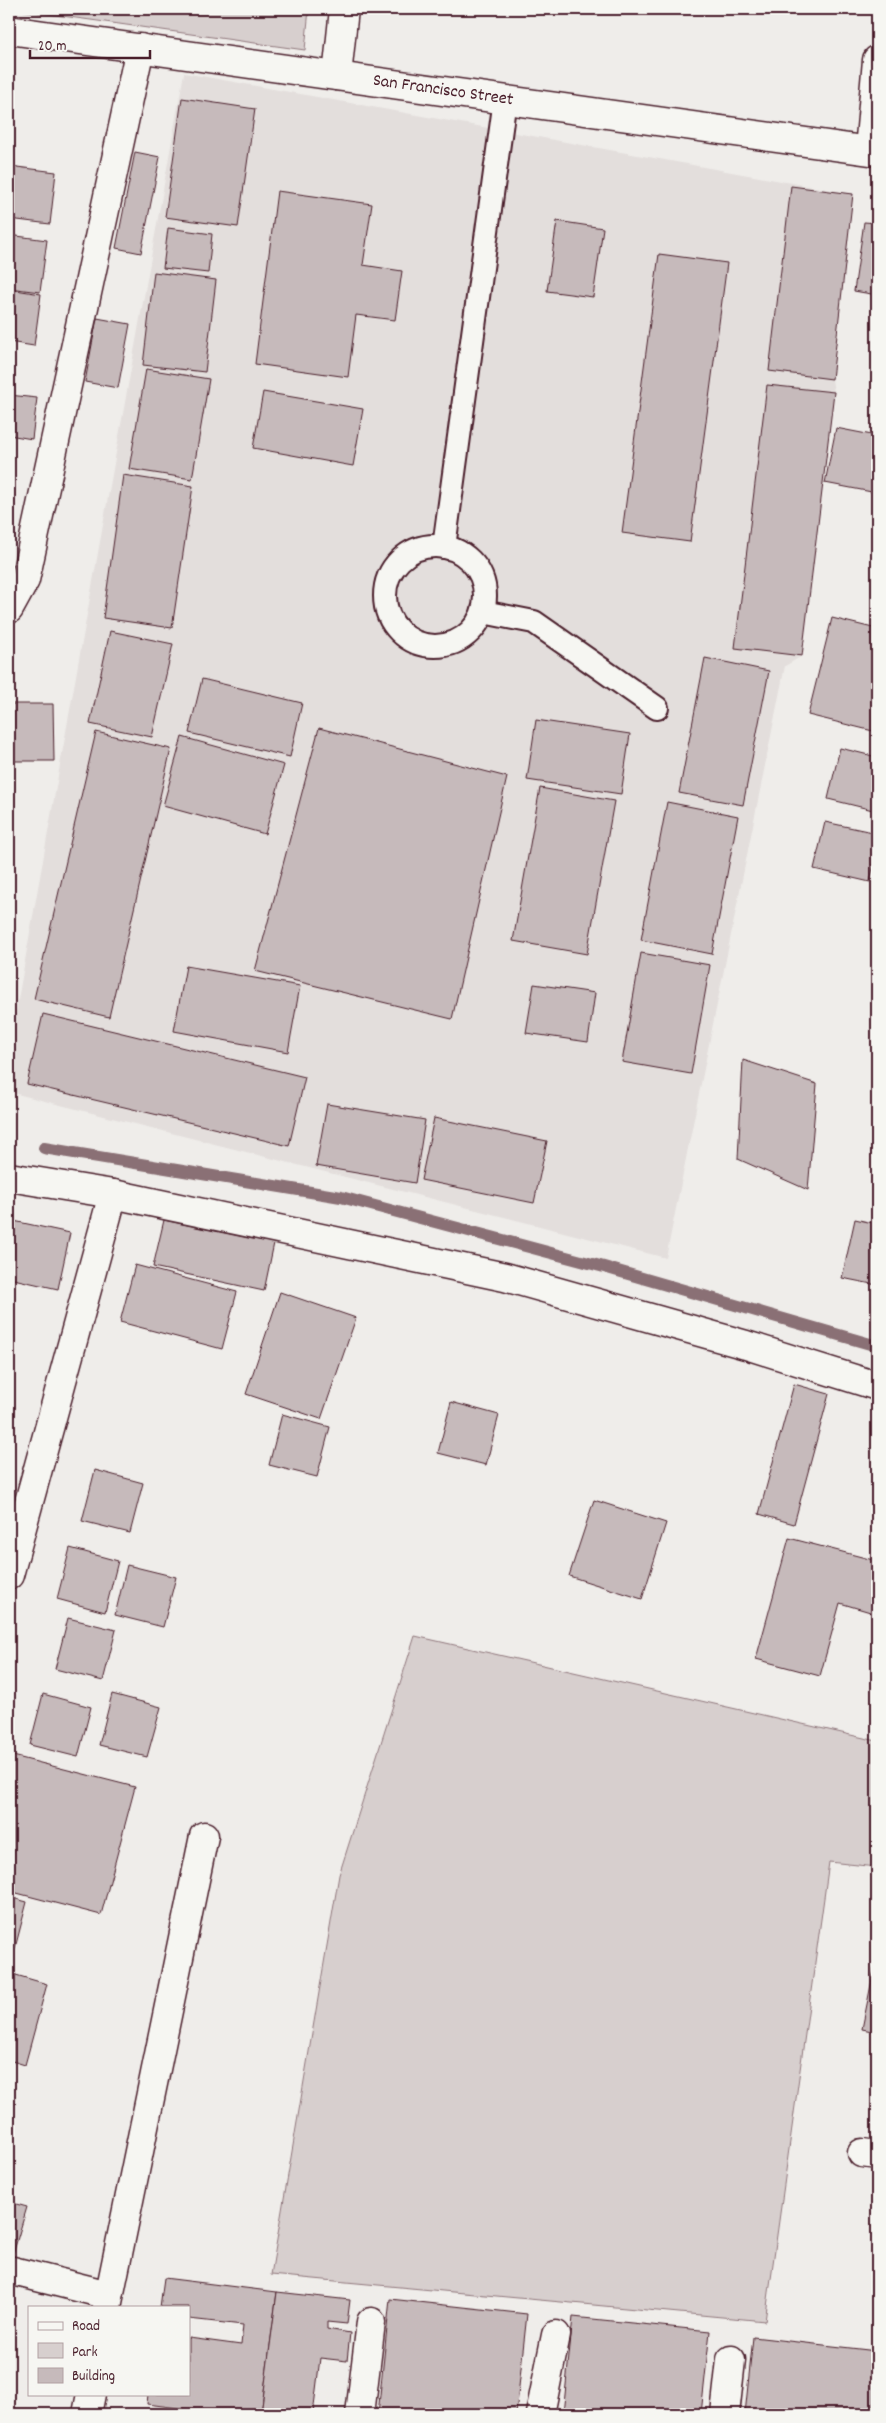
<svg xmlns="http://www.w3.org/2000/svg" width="886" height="2423" viewBox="0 0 886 2423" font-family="Dekko,sans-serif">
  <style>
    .built { fill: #e3dedc }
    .green { fill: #d7cfce; stroke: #90777c }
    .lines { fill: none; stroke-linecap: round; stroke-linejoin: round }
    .stream { stroke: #8a6f74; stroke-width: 12 }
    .building { fill: #c6babb; stroke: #4a1f2b }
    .lane-casing { stroke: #4a1f2b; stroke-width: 26 }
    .street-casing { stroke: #4a1f2b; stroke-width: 31 }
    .lane { stroke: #f6f6f2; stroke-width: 22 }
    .street { stroke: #f6f6f2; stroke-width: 28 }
    .labels { text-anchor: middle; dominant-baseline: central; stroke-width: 4.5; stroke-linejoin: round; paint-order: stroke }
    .street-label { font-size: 18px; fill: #4a1f2b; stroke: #f6f6f2 }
  </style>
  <rect width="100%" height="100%" fill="#efedea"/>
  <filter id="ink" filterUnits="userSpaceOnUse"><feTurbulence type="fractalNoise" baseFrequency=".02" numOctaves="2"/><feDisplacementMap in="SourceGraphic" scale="10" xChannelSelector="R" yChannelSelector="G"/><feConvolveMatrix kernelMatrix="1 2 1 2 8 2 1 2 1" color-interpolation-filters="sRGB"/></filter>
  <g filter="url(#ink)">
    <path class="built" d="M184,73L853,194L832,379L834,392L802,656L785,666L666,1258L9,1092V1050Z"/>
    <g class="green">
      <path d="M12,9H309L305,50Z"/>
      <path d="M415,1636L877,1741V1867L829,1862L765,2321L271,2275L339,1875Z"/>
    </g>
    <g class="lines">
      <path class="stream" d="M44,1148L341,1197L604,1267L877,1346"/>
    </g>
    <g class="building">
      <path d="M182,98L255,109L238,227L165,217Z"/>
      <path d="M135,152L160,157L141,253L116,248Z"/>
      <path d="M9,166L56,172L50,224L9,219Z"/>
      <path d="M791,186L853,194L832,379L769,371Z"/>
      <path d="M277,191L372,204L363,265L402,271L395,320L356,315L348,377L255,364Z"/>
      <path d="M557,221L603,228L593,297L547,291Z"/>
      <path d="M864,222L877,223V295L854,291Z"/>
      <path d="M168,228L212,234L208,273L163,268Z"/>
      <path d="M9,235L47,240L40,292L9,288Z"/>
      <path d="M659,254L727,263L690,542L622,533Z"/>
      <path d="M154,272L216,280L205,372L143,365Z"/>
      <path d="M9,289L41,294L34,346L9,342Z"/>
      <path d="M97,318L130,324L118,388L85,382Z"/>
      <path d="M146,369L209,379L192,479L129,469Z"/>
      <path d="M767,385L834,392L802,656L735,648Z"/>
      <path d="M263,392L363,409L353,466L253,448Z"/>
      <path d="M9,395L37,398L32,439L9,435Z"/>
      <path d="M836,428L877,436V493L825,483Z"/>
      <path d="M123,475L193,486L172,628L103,618Z"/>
      <path d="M832,618L877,629V732L808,715Z"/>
      <path d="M110,631L173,644L152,737L90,724Z"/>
      <path d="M705,658L769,671L743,805L679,793Z"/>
      <path d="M202,679L302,703L290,757L189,733Z"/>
      <path d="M9,704H53L54,761H9Z"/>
      <path d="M536,720L630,734L621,794L527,780Z"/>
      <path d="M319,728L507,777L452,1019L255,971Z"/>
      <path d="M96,732L171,749L109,1017L34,999Z"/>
      <path d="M182,737L284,765L265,834L163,806Z"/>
      <path d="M840,748L877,757V811L828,799Z"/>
      <path d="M540,788L614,801L587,954L513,941Z"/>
      <path d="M667,802L738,816L712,954L641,940Z"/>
      <path d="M825,822L877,833V849L870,882L814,869Z"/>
      <path d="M641,953L710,965L691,1074L622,1062Z"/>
      <path d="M186,966L300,986L288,1052L174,1031Z"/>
      <path d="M534,984L595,993L588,1042L526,1033Z"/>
      <path d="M43,1014L305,1077L289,1146L27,1084Z"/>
      <path d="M743,1060L817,1084L808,1190L738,1159Z"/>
      <path d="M327,1104L425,1120L415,1183L316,1166Z"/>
      <path d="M434,1118L547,1141L534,1203L421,1180Z"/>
      <path d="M855,1219L877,1224V1285L842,1278Z"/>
      <path d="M9,1220L70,1233L58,1289L9,1278Z"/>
      <path d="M164,1220L274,1243L264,1291L153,1267Z"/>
      <path d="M135,1265L237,1292L222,1349L120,1322Z"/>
      <path d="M280,1292L356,1318L321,1419L246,1394Z"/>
      <path d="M794,1384L829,1394L794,1524L759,1514Z"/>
      <path d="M451,1402L499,1415L486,1465L438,1453Z"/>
      <path d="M282,1414L330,1427L317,1477L269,1465Z"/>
      <path d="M95,1470L143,1483L130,1533L82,1521Z"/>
      <path d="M594,1500L666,1523L642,1599L569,1576Z"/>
      <path d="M789,1538L877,1561V1614L840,1603L820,1676L756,1659Z"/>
      <path d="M70,1548L118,1561L105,1612L57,1599Z"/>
      <path d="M127,1565L176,1577L163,1627L115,1615Z"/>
      <path d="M68,1618L116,1630L103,1681L55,1669Z"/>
      <path d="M43,1694L91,1707L78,1757L30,1745Z"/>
      <path d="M112,1694L161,1707L147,1757L99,1745Z"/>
      <path d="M9,1755L135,1787L101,1915L9,1891Z"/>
      <path d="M9,1897L27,1902L14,1952L9,1951Z"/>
      <path d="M877,1955V2032L862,2029Z"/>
      <path d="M9,1973L47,1984L25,2065L9,2060Z"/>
      <path d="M9,2202L27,2207L13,2254L9,2252Z"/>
      <path d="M164,2278L277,2292L261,2414H225L147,2404L148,2394H189V2338L241,2345L243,2325L189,2319V2307H160Z"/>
      <path d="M277,2292L350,2300L347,2324L327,2322V2329L350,2333L347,2361L320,2358L313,2414H261Z"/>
      <path d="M390,2299L527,2314L516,2414H378Z"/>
      <path d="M573,2317L710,2331L701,2414H563Z"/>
      <path d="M753,2337L877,2351V2414H745Z"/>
    </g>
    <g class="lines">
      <g class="lane-casing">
        <g id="lane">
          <circle cx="435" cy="596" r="50"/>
          <path d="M444,547L505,99"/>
          <path d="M483,612L534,622L657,708"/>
        </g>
      </g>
      <g class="street-casing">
        <g id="street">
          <path d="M9,30L877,152"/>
          <path d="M337,76L344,9"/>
          <path d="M869,150L877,60"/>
          <path d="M9,609L25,580L140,48"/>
          <path d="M9,1177L113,1194L505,1277L746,1345L877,1386"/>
          <path d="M9,1575L113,1194"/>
          <path d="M862,2153L877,2155"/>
          <path d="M9,2270L109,2295"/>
          <path d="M107,2307L204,1836"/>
          <path d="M87,2414L91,2394"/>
          <path d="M360,2414L371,2322"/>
          <path d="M540,2414L556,2335"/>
          <path d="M725,2414L731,2360"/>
        </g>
      </g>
      <use href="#lane" class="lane"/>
      <use href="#street" class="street"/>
    </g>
  </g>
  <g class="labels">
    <g class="street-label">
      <text transform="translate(443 91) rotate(8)">San Francisco Street</text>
    </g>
  </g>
  <rect width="886" height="2423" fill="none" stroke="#f6f6f2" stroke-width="30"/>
  <rect x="15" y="15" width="856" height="2393" fill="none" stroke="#4a1f2b" stroke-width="2" filter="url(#ink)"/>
  <rect x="28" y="2306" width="162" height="90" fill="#f6f6f2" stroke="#b1a0a2"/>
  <rect x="38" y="2322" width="25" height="8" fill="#f6f6f2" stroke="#b1a0a2"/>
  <text x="72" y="2330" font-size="15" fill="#4a1f2b">Road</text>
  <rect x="38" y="2343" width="25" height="15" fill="#d7cfce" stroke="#b1a0a2"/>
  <text x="72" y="2356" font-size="15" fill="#4a1f2b">Park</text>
  <rect x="38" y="2368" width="25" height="15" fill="#c6babb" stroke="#b1a0a2"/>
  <text x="72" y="2380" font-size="15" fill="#4a1f2b">Building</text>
  <path d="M30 50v8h120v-8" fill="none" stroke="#4a1f2b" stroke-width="2.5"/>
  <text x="38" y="50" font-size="15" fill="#4a1f2b" stroke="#f6f6f2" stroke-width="4" paint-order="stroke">20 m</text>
</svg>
